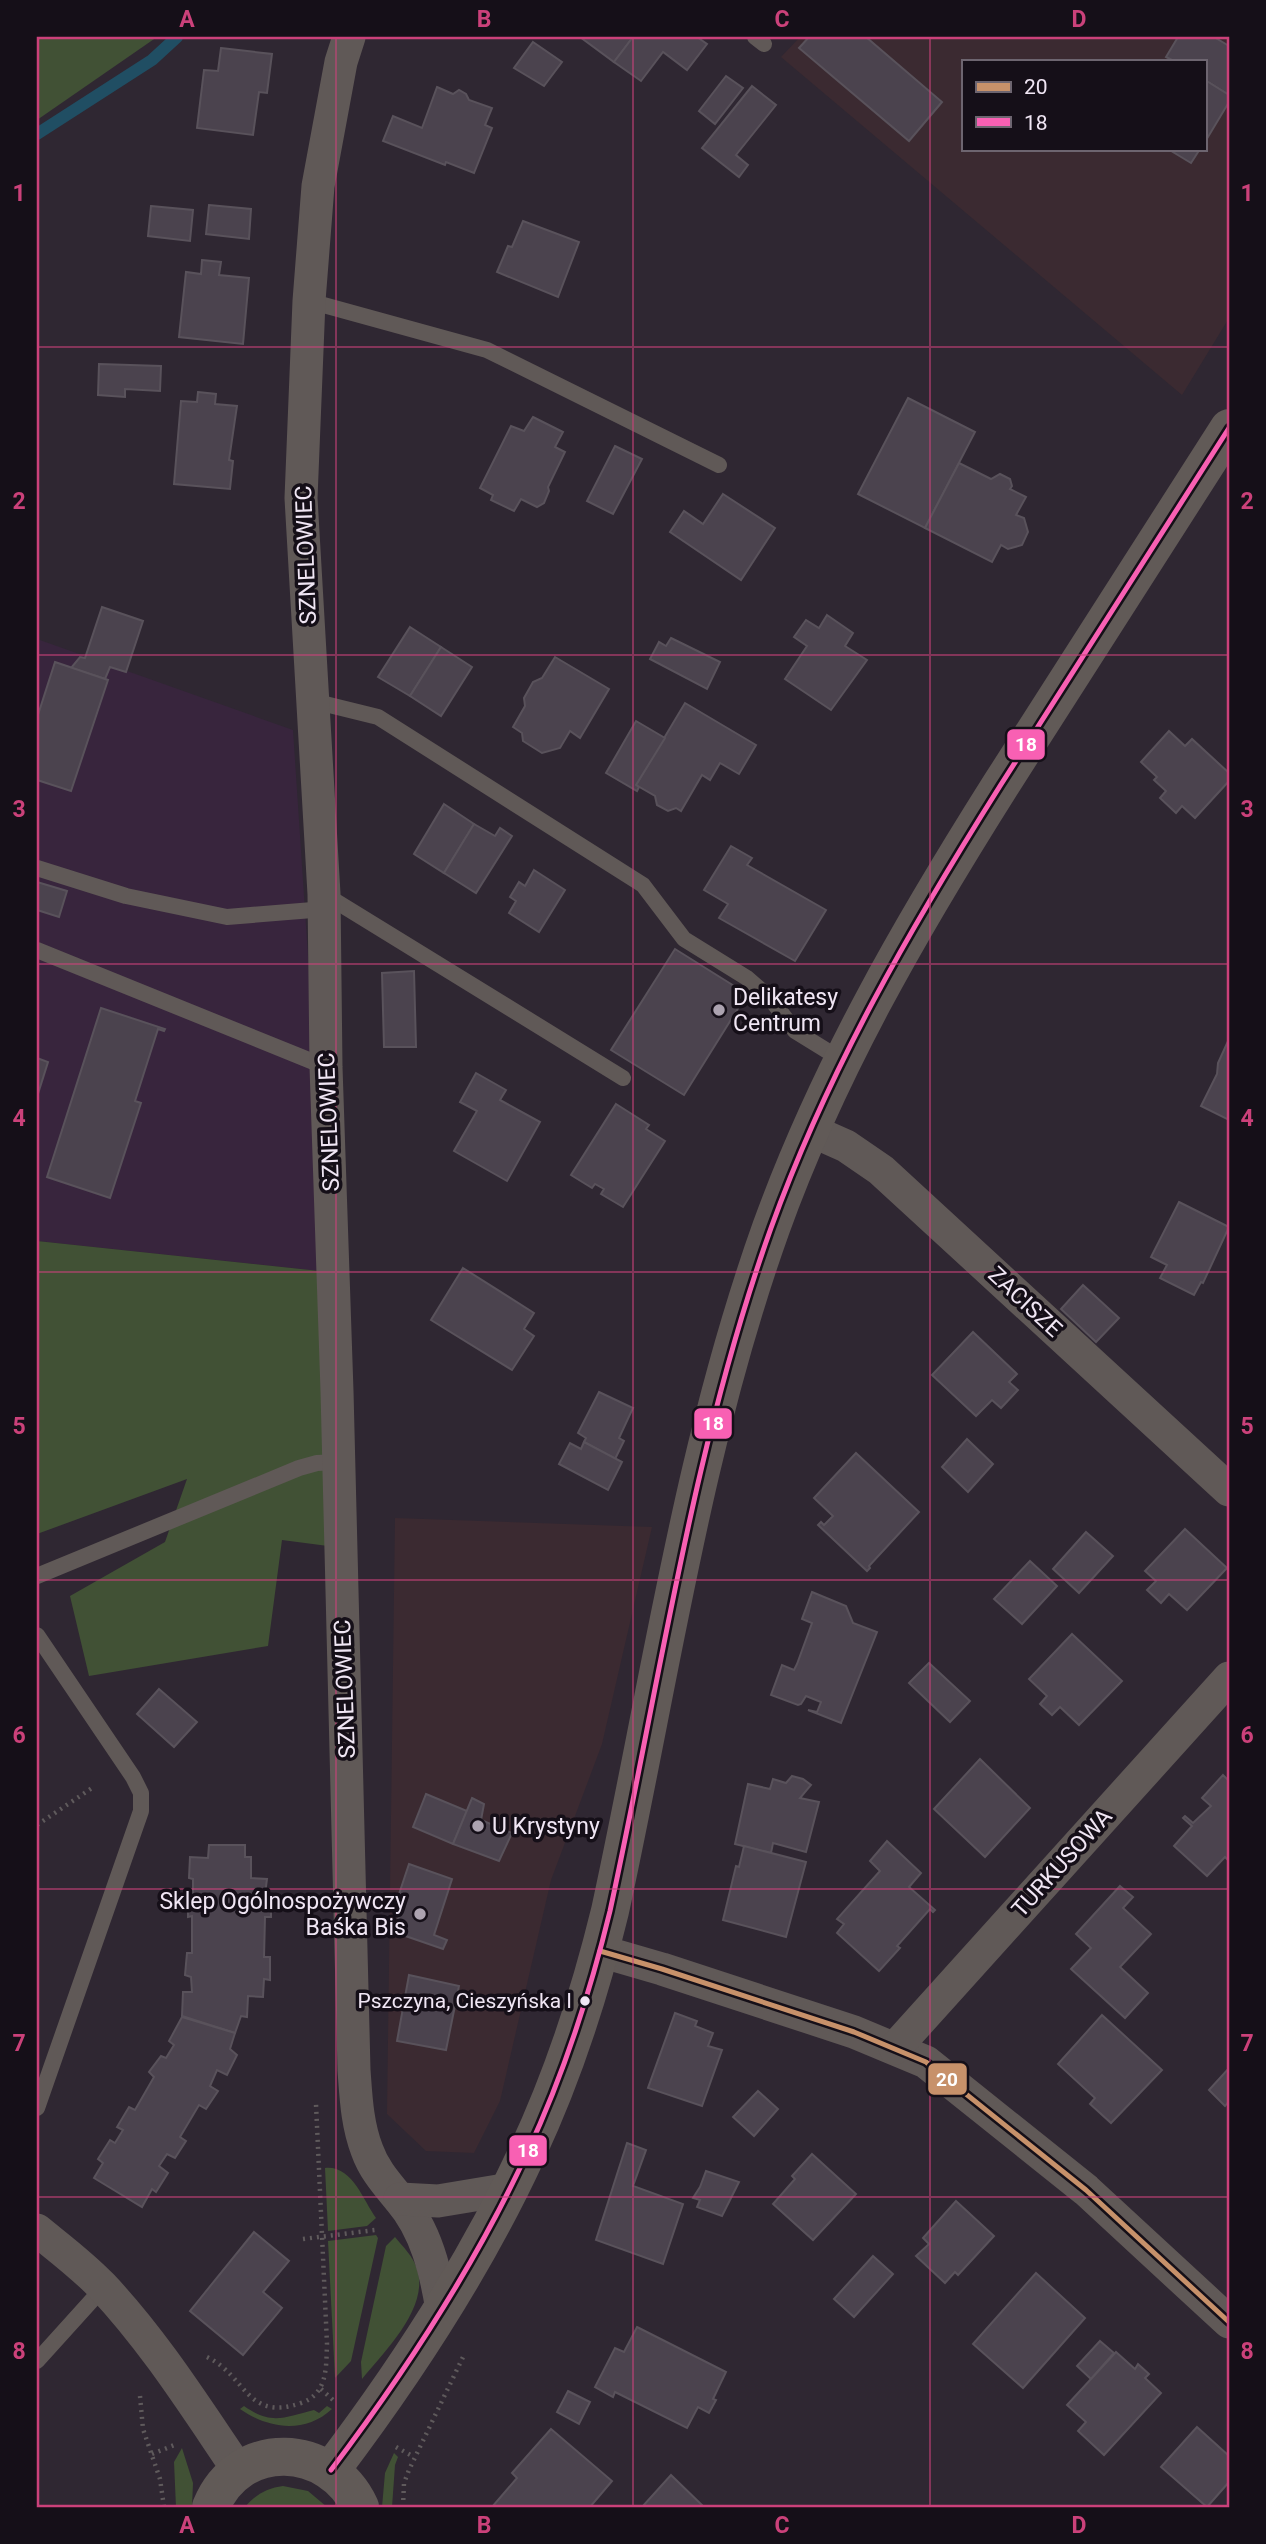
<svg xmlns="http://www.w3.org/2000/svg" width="1266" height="2544" viewBox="0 0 1266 2544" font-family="Roboto,sans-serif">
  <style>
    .commercial { fill: #3b2a31; fill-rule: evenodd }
    .built { fill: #38253d }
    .green { fill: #415135 }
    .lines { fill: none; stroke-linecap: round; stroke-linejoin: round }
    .stream { stroke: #204e63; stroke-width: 12 }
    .building { fill: #4b434e; stroke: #59525b; stroke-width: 2 }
    .path { stroke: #5f5a5c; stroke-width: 4.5; stroke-dasharray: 2 5; stroke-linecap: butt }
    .lane { stroke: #605957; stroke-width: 16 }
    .street { stroke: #605957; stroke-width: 33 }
    .secondary { stroke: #615a57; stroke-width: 38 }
    .bus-1-casing { stroke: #150f18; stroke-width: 10 }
    .bus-2-casing { stroke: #150f18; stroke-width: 10 }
    .bus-1 { stroke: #c7916a; stroke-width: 5 }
    .bus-2 { stroke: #f860b3; stroke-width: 5 }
    .grid { fill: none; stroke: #cb417a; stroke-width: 2; stroke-opacity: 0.55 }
    .poi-dot { fill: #aca3b0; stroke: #150f18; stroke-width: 2.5 }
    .bus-dot { fill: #f0e6f4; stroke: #150f18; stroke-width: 2.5 }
    .labels { text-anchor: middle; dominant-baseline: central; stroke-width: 7; stroke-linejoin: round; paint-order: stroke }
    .bus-label { font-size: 21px; fill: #f0e6f4; stroke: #150f18; text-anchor: end }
    .street-label { font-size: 23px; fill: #f0e6f4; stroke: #150f18 }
    .poi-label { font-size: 23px; fill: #f0e6f4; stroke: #150f18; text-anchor: start }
    .line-badge { stroke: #150f18; stroke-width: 2.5 }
    .badge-label { font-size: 19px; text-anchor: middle; font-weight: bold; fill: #fff }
    .neatline { fill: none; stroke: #cb417a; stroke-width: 2.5 }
    .grid-label { font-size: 23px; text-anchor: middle; font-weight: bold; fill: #cb417a }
  </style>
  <rect width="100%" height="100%" fill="#2f2732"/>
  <g class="commercial">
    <path d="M800,37H1229V318L1182,395L781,57ZM963,61H1205V149H963Z"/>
    <path d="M395,1518L652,1527L602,1744L551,1880L500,2101L474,2153L426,2151L387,2114Z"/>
  </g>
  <path class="built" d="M37,639L293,730L329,1272L37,1241Z"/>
  <g class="green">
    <path d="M37,37H157L37,120Z"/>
    <path d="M37,1241L329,1272L328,1546L282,1540L268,1646L89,1676L70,1596L165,1542L187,1479L37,1534Z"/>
    <path d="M325,2168C352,2165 363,2200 376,2218L367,2226L328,2231Z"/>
    <path d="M376,2235L378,2238L351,2361L335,2378L328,2241Z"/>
    <path d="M395,2237C403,2247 413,2256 417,2269C430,2307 384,2352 362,2379L361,2362L386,2246Z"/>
    <path d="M244,2406C272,2426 285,2417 314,2410L319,2413L327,2406L332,2409C305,2434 268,2429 240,2409Z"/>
    <path d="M182,2448L193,2483L192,2507H176L174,2462Z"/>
    <path d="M394,2453L398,2457L395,2465L392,2507H382L385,2473Z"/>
    <path d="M283,2486L308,2491L327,2507H245C255,2495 267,2488 283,2486Z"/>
  </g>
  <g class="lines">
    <path class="stream" d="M37,134L152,60L177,37"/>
  </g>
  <g class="building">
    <path d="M580,37H633L614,62Z"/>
    <path d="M633,37H697L707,44L687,70L663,52L641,81L614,62Z"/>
    <path d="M809,37H866L942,102L909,141L799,48Z"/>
    <path d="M1178,37H1214L1229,46V95L1205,80V61H1174L1166,57Z"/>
    <path d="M533,42L562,62L544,86L514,68Z"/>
    <path d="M221,48L272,54L267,93L259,92L253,135L197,128L204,70L218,71Z"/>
    <path d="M726,76L743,88L715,124L699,111Z"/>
    <path d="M1205,80L1229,95V102L1205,142Z"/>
    <path d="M752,86L776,105L736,155L748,165L739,177L702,148Z"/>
    <path d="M437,87L453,94L459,90L466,94L469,100L492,108L485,125L492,128L474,173L446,162L445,165L383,141L393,116L422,128Z"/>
    <path d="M1168,149H1200L1191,163Z"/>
    <path d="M209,205L251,209L249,239L206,234Z"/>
    <path d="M151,206L193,210L190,241L148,236Z"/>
    <path d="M523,221L579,242L558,297L497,272L508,246L512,247Z"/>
    <path d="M202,260L221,262L219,275L249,278L243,344L179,337L186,272L201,274Z"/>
    <path d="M99,364L161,366L160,391L125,389V397L98,395Z"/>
    <path d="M198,392L216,394L215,404L237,406L229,460L233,461L230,489L174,484L181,401L197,402Z"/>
    <path d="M908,398L975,432L925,528L858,494Z"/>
    <path d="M533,417L563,432L555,447L565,452L548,487L549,491L544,503L537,507L521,499L514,511L491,500L493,495L480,488L511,426L524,431Z"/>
    <path d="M615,446L642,459L613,514L587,501Z"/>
    <path d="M959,463L991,479L1000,474L1010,479L1012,486L1010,489L1026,497L1016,515L1024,518L1028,532L1022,545L1008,549L1001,545L992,562L925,528Z"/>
    <path d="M723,494L775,528L741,580L670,532L684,511L703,524Z"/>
    <path d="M102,607L143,621L126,672L110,667L105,679L71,668L80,657L85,658Z"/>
    <path d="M827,615L853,633L845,646L867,660L831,710L785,679L807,646L794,637L806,620L819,628Z"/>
    <path d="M410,627L441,647L410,696L378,677Z"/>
    <path d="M671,638L720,662L707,689L650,659L659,642L666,646Z"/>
    <path d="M441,647L472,667L441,716L410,696Z"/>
    <path d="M555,657L609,689L580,738L570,731L560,748L542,753L523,741L522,733L513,727L525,706L524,698L533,682L542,678Z"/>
    <path d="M55,662L108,680L71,791L37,780V718Z"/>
    <path d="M685,703L756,745L739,774L720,763L710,780L702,775L681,811L676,808L668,811L657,805L655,796L636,785Z"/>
    <path d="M636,721L665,738L636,785L639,787L637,791L606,773Z"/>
    <path d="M1169,731L1185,746L1192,739L1229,773V781L1195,818L1182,806L1176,813L1160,798L1166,791L1154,780L1157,777L1141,762Z"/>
    <path d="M444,804L474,824L444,873L414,854Z"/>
    <path d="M474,824L495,836L500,828L512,836L476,893L444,873Z"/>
    <path d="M731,846L752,858L747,865L826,910L795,961L719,918L728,904L704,890Z"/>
    <path d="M534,870L565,890L539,932L509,913L516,901L510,897L519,882L525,886Z"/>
    <path d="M37,882L67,891L59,917L37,910Z"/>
    <path d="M675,949L747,994L684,1095L611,1050Z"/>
    <path d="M414,971L416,1047H384L382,973Z"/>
    <path d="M101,1008L165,1029L164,1031L158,1029L135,1101L141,1103L110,1198L47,1177Z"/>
    <path d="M1229,1039V1120L1201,1106L1217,1074L1218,1063Z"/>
    <path d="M37,1058L48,1062L37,1097Z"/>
    <path d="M476,1073L506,1090L500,1100L540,1122L507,1181L454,1151L477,1111L460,1102Z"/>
    <path d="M616,1104L649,1125L646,1129L665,1141L623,1207L601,1194L604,1189L595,1184L592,1188L571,1175Z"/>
    <path d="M1179,1202L1229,1227L1203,1283L1201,1282L1194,1295L1160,1278L1167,1265L1151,1257Z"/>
    <path d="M463,1268L534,1313L524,1329L534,1336L512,1370L431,1320Z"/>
    <path d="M1083,1285L1119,1318L1096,1342L1061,1309Z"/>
    <path d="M973,1332L1017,1374L1009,1382L1018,1390L1001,1408L992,1400L976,1416L932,1375Z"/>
    <path d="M599,1392L633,1408L619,1438L624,1441L615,1459L584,1442L586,1438L578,1433Z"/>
    <path d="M967,1439L993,1464L968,1492L942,1467Z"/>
    <path d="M584,1442L622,1462L608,1490L559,1464L570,1443L581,1449Z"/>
    <path d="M856,1453L919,1512L869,1566L870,1568L867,1571L818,1525L821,1522L824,1525L833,1516L814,1498Z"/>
    <path d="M1185,1529L1227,1568L1187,1610L1169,1594L1161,1603L1147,1590L1156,1581L1145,1571Z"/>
    <path d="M1086,1532L1113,1556L1079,1593L1053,1569Z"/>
    <path d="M1030,1561L1057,1586L1022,1624L994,1599Z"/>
    <path d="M812,1592L846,1606L853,1623L877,1632L841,1723L808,1710L817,1712L821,1702L806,1696L801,1704L798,1705L771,1695L782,1665L794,1670L797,1664L812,1623L802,1619Z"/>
    <path d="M1072,1634L1122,1681L1079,1725L1060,1707L1052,1715L1040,1704L1047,1696L1029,1679Z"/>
    <path d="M929,1663L970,1701L950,1722L909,1683Z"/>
    <path d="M159,1689L197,1722L174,1747L137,1714Z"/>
    <path d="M980,1759L1030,1808L985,1857L934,1809Z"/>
    <path d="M1223,1775L1229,1781V1861L1225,1857L1207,1876L1174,1846L1192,1826L1183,1818L1185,1816L1193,1823L1211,1806L1202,1798Z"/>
    <path d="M792,1776L803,1779L811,1785L800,1798L819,1802L806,1852L773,1843L771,1853L735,1844L748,1784L770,1789L773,1779L786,1783Z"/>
    <path d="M426,1794L467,1811L453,1844L413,1827Z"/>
    <path d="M472,1798L484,1804L481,1820L512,1833L499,1861L453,1844Z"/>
    <path d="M887,1841L921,1873L909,1887L935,1910L933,1912L930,1909L897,1946L900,1948L879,1971L837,1933L844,1924L837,1919L880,1871L870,1861Z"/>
    <path d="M209,1845H245V1857H251V1878L267,1879L265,1894L271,1895V1917H265L264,1957H270V1980L264,1979L263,1997L248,1996L247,2017L241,2016L235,2033L182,2016L183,1992H192L191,1977L185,1975L187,1953H192V1916L188,1917V1894H193V1879L189,1878L190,1857L208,1858Z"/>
    <path d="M744,1846L806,1862L786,1937L723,1920L736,1866L739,1867Z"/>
    <path d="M409,1864L452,1879L434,1935L447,1940L443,1949L394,1932L405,1896L399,1894Z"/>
    <path d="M1120,1886L1133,1897L1123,1908L1151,1934L1120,1967L1148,1993L1125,2018L1071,1969L1091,1948L1076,1934Z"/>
    <path d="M409,1975L459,1986L446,2050L397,2041Z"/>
    <path d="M675,2013L697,2021L695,2026L713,2033L708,2046L722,2050L702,2106L648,2088Z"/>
    <path d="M1102,2015L1162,2070L1111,2123L1090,2104L1095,2098L1058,2064Z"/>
    <path d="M182,2017L235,2033L230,2049L237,2055L227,2075L217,2070L210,2086L218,2091L206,2109L199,2105L180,2137L186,2141L175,2158L167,2154L159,2166L168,2173L156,2192L152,2189L142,2207L94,2178L103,2163L98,2159L110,2140L115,2143L123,2130L117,2127L129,2107L135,2110L154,2077L149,2072L161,2056L166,2058L174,2045L169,2041Z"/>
    <path d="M1229,2068V2101L1225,2106L1209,2090Z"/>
    <path d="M758,2091L778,2109L754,2136L733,2117Z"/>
    <path d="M627,2143L646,2150L633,2186L683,2204L663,2264L596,2240Z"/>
    <path d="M812,2154L856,2194L813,2240L773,2204L795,2179L792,2176Z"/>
    <path d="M706,2171L739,2182L722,2216L697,2207L700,2200L693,2198L700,2187Z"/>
    <path d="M956,2201L994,2236L958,2275L955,2272L945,2283L916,2256L929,2244L923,2238Z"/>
    <path d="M254,2232L289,2261L263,2292L282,2308L243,2355L190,2311Z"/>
    <path d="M873,2256L893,2274L854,2317L834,2299Z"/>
    <path d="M1036,2273L1085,2318L1023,2388L973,2344Z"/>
    <path d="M637,2327L726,2372L713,2399L716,2400L709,2413L698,2407L687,2428L615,2392L613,2397L595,2387L615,2348L624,2352Z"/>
    <path d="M1100,2341L1114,2353L1091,2379L1077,2366Z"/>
    <path d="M1116,2352L1135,2369L1138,2364L1149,2374L1145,2378L1161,2393L1104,2455L1078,2431L1086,2422L1067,2405Z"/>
    <path d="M568,2391L590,2402L579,2424L557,2412Z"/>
    <path d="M1197,2427L1229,2456V2482L1207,2507L1161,2467Z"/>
    <path d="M551,2429L612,2481L590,2507H492L517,2478L512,2473Z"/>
    <path d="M671,2475L704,2507H642Z"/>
  </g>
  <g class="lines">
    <g class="path">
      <path d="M37,1825L92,1788"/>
      <path d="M303,2239L375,2230"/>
      <path d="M207,2357C247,2376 246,2422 301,2403C328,2394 326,2367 327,2344L316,2104"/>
      <path d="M321,2389L333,2400"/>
      <path d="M140,2396L143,2429L160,2479L164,2507"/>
      <path d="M396,2447L414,2457"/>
      <path d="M152,2454L177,2444"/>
      <path d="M403,2507L404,2483L409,2470L463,2357"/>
    </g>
    <g class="lane">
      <path d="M755,37L764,44"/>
      <path d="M309,301L487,350L719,465"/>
      <path d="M313,701L378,717L643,885L684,939L747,978L770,998L795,1031L842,1060"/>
      <path d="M37,868L126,896L227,917L325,909"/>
      <path d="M324,894L623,1078"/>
      <path d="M37,950L326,1067"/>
      <path d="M37,1576L299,1468L317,1463L338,1462"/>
      <path d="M37,1635L133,1777L141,1793V1811L37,2108"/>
      <path d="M37,2361L103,2288"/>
    </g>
    <g class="street">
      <path d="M349,37L341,62L318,186L309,301L301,498L324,894L326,1067L337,1391L354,2070C356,2097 357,2124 367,2150C374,2170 387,2184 400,2200C426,2230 436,2272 442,2310"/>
      <path d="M810,1130L846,1146L881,1170L1229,1490"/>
      <path d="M600,1951L662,1969L854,2032L926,2062L1086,2190L1229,2322"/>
      <path d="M895,2048L1229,1678"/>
      <path d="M400,2199L438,2201L510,2189"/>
      <path d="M37,2230C59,2248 82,2265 102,2286C154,2341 196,2408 239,2471"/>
    </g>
    <g class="secondary">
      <path d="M331,2470C406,2371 475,2266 527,2153C563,2076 590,1993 610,1911C660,1682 692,1449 771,1228C828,1070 911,927 1000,786C1076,667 1153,547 1229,428"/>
      <path d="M211,2507C239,2438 330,2442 360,2507"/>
    </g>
    <g class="bus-1-casing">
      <path id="bus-1" d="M600,1951L662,1969L854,2032L926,2062L1086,2190L1229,2322"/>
    </g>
    <g class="bus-2-casing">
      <path id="bus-2" d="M331,2470C406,2371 475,2266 527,2153C563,2076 590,1993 610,1911C660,1682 692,1449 771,1228C828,1070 911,927 1000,786C1076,667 1153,547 1229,428"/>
    </g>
    <use href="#bus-1" class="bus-1"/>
    <use href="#bus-2" class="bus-2"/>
  </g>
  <path class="grid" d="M336,37V2507M633,37V2507M930,37V2507M37,347H1229M37,655H1229M37,964H1229M37,1272H1229M37,1580H1229M37,1889H1229M37,2197H1229"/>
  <g class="poi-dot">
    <circle cx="719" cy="1010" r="7"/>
    <circle cx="478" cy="1826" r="7"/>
    <circle cx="420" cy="1914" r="7"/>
  </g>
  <circle class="bus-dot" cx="585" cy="2001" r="6"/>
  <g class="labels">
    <g class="bus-label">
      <text x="572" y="2001">Pszczyna, Cieszyńska I</text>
    </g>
    <g class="street-label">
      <text transform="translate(306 555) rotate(-92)">SZNELOWIEC</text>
      <text transform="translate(329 1122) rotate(-92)">SZNELOWIEC</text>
      <text transform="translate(1025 1302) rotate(43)">ZACISZE</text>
      <text transform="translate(345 1689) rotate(-92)">SZNELOWIEC</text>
      <text transform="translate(1062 1863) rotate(-48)">TURKUSOWA</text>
    </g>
    <g class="poi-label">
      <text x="733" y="997">Delikatesy<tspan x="733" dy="26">Centrum</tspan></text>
      <text x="492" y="1826">U Krystyny</text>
      <text x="406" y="1901" text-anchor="end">Sklep Ogólnospożywczy<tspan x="406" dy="26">Baśka Bis</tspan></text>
    </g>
  </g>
  <g class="line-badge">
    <rect x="1006" y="728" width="40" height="33" rx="7" fill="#f860b3"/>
    <rect x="693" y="1407" width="40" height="33" rx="7" fill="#f860b3"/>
    <rect x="927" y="2062" width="41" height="34" rx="7" fill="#c7916a"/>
    <rect x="508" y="2134" width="40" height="33" rx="7" fill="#f860b3"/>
  </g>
  <g class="badge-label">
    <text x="1026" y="751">18</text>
    <text x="713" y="1430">18</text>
    <text x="947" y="2086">20</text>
    <text x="528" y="2157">18</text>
  </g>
  <rect width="1266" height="2544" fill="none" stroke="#150f18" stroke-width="77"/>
  <rect x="962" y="60" width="245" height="91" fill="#150f18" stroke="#6d6570" stroke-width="2"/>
  <rect x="976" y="82" width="35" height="10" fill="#c7916a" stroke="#6d6570" stroke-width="2"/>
  <text x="1024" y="94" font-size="21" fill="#f0e6f4">20</text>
  <rect x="976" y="117" width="35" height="10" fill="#f860b3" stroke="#6d6570" stroke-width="2"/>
  <text x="1024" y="130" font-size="21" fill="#f0e6f4">18</text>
  <rect x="38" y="38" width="1190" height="2468" class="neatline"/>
  <g class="grid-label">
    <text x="187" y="27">A</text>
    <text x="484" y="27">B</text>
    <text x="782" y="27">C</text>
    <text x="1079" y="27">D</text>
    <text x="19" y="201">1</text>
    <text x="1247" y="201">1</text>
    <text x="19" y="509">2</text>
    <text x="1247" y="509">2</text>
    <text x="19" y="817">3</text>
    <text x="1247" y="817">3</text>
    <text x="19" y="1126">4</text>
    <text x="1247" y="1126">4</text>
    <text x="19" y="1434">5</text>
    <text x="1247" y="1434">5</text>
    <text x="19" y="1743">6</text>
    <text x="1247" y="1743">6</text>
    <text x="19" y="2051">7</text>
    <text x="1247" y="2051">7</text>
    <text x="19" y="2359">8</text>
    <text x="1247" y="2359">8</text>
    <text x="187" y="2533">A</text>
    <text x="484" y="2533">B</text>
    <text x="782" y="2533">C</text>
    <text x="1079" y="2533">D</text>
  </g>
</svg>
